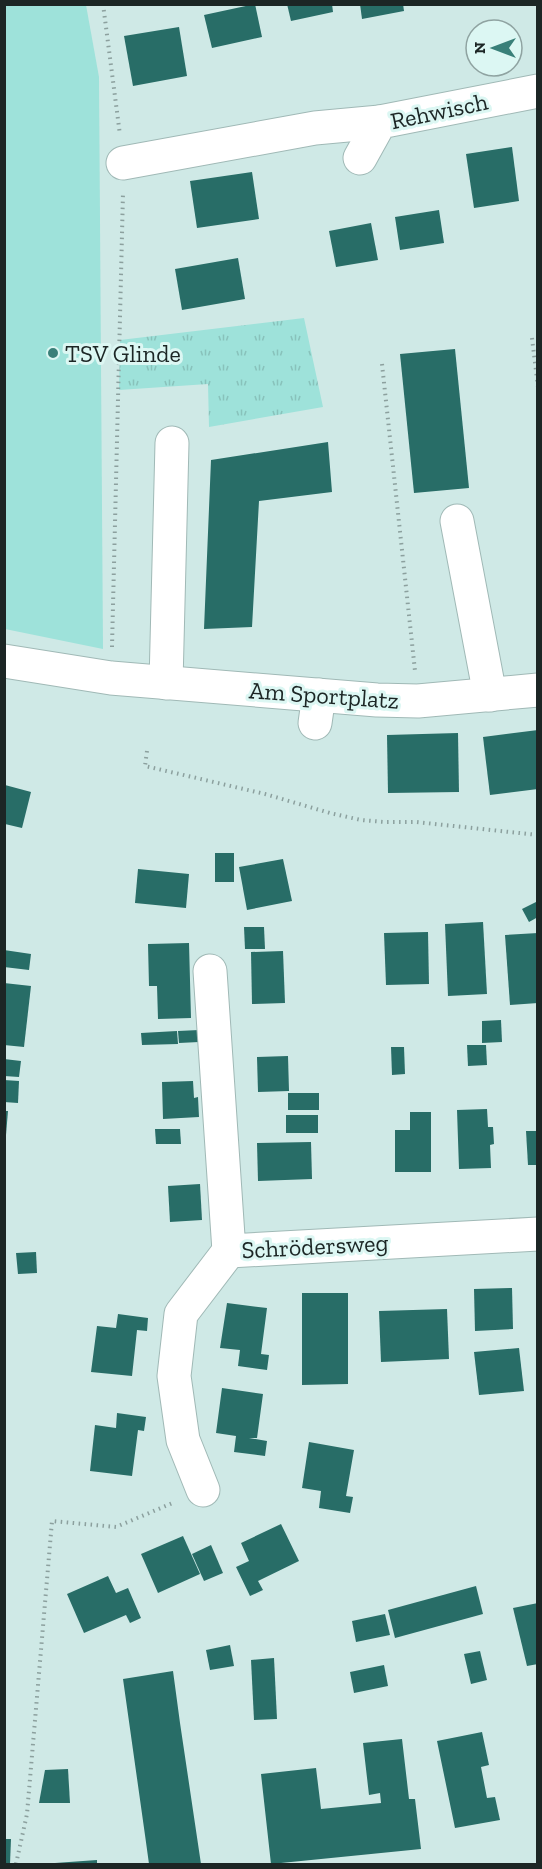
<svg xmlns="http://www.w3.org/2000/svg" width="542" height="1869" viewBox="0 0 542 1869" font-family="'Zilla Slab',serif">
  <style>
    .park { fill: url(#park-tufts) }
    .pitch { fill: #9ee2da }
    .building { fill: #286d67 }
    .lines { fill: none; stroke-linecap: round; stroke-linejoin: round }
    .minor-casing { stroke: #a0b9b6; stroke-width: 35 }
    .path { stroke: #8ca09e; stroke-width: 4; stroke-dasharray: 1.5 4.5; stroke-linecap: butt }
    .minor { stroke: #fff; stroke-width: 33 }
    .poi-dot { fill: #398079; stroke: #dcf7f3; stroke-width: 2 }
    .labels { text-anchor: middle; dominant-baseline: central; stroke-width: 6; stroke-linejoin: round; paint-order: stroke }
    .street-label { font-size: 24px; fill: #1c2625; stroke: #dcf7f3 }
    .poi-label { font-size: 24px; fill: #1c2625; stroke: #dcf7f3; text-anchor: start }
  </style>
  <defs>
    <pattern id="park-tufts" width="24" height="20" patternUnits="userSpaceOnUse" patternTransform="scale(1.5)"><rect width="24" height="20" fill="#9ee2da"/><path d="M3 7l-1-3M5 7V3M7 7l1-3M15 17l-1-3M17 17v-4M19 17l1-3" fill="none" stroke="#88c2bb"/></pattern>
  </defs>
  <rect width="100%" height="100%" fill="#cfe9e6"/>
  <path class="park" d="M304,318L323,407L209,427L208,384L119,390L120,340Z"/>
  <path class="pitch" d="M4,5H86L99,77L103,649L5,629Z"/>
  <g class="building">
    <path d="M255,4L262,37L212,48L204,15Z"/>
    <path d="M287,4H332L333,12L291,21Z"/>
    <path d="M360,4H403L404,11L362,19Z"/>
    <path d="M179,27L187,76L133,86L124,36Z"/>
    <path d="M512,147L519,201L474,208L466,154Z"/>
    <path d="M252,172L259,219L197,228L190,181Z"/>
    <path d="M439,210L444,243L400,250L395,217Z"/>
    <path d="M371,223L378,260L336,267L329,231Z"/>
    <path d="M238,258L245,299L182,310L175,269Z"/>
    <path d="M455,349L469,488L414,493L400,354Z"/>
    <path d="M328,442L332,492L259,501L252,627L204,629L211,460Z"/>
    <path d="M538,730V789L490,795L483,737Z"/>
    <path d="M458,733L459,792L388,793L387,735Z"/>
    <path d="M5,785L31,792L22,828L5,824Z"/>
    <rect x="215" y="853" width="19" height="29"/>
    <path d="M283,859L292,901L247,910L239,867Z"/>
    <path d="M138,869L189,874L186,908L135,903Z"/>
    <path d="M538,901V917L529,922L522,909Z"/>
    <path d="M483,922L487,994L448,996L445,924Z"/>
    <path d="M244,927H264L265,949H245Z"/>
    <path d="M428,932L429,984L386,985L384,933Z"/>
    <path d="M538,933V1003L510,1005L505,935Z"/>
    <path d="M189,943L191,1018L158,1019L157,986H149L148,944Z"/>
    <path d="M4,950L31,954L29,970L4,967Z"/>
    <path d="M283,951L285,1003L252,1004L251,952Z"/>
    <path d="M4,983L31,986L24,1047L4,1045Z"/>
    <path d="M501,1020L502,1042L482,1043V1021Z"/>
    <path d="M199,1030V1042L179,1043L178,1031Z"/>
    <path d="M177,1031L178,1044L142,1045L141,1033Z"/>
    <path d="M467,1045H486L487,1065L468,1066Z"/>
    <path d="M391,1047H404L405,1074L392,1075Z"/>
    <path d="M288,1056L289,1091L258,1092L257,1057Z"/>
    <path d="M4,1059L21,1061L19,1077L4,1076Z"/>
    <path d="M4,1080L19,1081L18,1103L4,1102Z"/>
    <path d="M193,1081L194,1098L198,1097L199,1117L163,1119L162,1082Z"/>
    <rect x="288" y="1093" width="31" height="17"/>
    <path d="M487,1109L488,1127H493L494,1144L490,1145L491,1168L459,1169L457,1110Z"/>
    <path d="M4,1111H8L6,1135H4Z"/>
    <path d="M410,1112H431V1172H395V1130H410Z"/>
    <rect x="286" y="1115" width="32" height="18"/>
    <path d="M155,1129H180L181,1144H156Z"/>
    <path d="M526,1131H538V1165H528Z"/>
    <path d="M311,1142L312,1179L258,1181L257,1143Z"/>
    <path d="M200,1184L202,1220L170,1222L168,1186Z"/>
    <path d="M36,1252L37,1273L18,1274L16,1253Z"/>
    <path d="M512,1288L513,1329L475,1331L474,1289Z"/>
    <path d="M302,1293H348V1384L302,1385Z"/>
    <path d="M227,1303L267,1308L261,1354L269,1355L267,1370L238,1366L240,1350L220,1348Z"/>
    <path d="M447,1309L449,1359L381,1362L379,1311Z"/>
    <path d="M118,1314L148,1318L147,1331L137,1330L132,1376L91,1372L97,1326L116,1328Z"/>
    <path d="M519,1348L524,1391L479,1395L474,1352Z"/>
    <path d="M222,1388L263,1394L257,1438H249L267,1441L265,1456L234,1452L236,1436L216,1433Z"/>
    <path d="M117,1413L146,1417L144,1431L138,1430L132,1476L90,1471L95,1425L116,1428Z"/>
    <path d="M309,1442L354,1450L346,1496L353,1497L350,1513L319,1508L321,1491L302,1488Z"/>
    <path d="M281,1524L299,1561L258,1581L263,1590L250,1596L236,1567L249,1561L241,1543Z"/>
    <path d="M183,1536L200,1574L158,1593L141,1554Z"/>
    <path d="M211,1545L223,1573L204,1581L192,1554Z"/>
    <path d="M108,1576L116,1593L128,1588L141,1618L130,1623L126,1615L84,1633L67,1594Z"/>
    <path d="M476,1586L483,1614L395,1638L388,1610Z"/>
    <path d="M538,1603V1664L527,1666L513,1608Z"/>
    <path d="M385,1614L390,1635L356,1642L352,1621Z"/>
    <path d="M230,1645L234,1666L210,1670L206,1650Z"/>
    <path d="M480,1651L487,1680L471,1684L464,1654Z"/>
    <path d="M274,1658L277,1719L254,1720L251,1660Z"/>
    <path d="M384,1665L388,1686L354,1693L350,1672Z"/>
    <path d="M173,1671L180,1723L201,1864H149L145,1835L123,1679Z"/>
    <path d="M482,1732L489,1765L481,1767L487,1798L495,1797L500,1820L455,1828L437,1741Z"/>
    <path d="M402,1739L409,1799H415L421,1849L271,1864L261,1774L316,1768L321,1809L381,1803L380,1793L369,1795L363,1743Z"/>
    <path d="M68,1769L70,1803H39L45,1770Z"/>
    <path d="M4,1839H11L10,1864H4Z"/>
    <path d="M97,1860V1864H55V1863Z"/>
  </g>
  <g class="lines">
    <g class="minor-casing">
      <g id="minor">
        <path d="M360,158L380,122L538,91"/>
        <path d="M123,163L315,128L380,122"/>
        <path d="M457,521L490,695"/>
        <path d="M4,661L111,678L377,700L418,701L538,690"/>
        <path d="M166,683L172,443"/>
        <path d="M315,723L319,695"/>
        <path d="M210,971L229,1251L538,1234"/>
        <path d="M203,1490L183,1440L174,1376L181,1314L229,1251"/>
      </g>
    </g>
    <g class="path">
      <path d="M103,4L120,135"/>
      <path d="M532,338L538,387"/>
      <path d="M382,364L415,671"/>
      <path d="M112,647L123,193"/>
      <path d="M147,751L145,766L265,794L330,813L361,820L384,822H416L538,835"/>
      <path d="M16,1864L27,1814L52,1521L116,1527L175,1502"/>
    </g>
    <use href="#minor" class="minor"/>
  </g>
  <circle class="poi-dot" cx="53" cy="353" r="6"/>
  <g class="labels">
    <g class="street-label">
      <text transform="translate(439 111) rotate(-12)">Rehwisch</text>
      <text transform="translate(324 695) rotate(4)">Am Sportplatz</text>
      <text transform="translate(315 1246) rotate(-3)">Schrödersweg</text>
    </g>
    <g class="poi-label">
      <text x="65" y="353">TSV Glinde</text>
    </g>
  </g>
  <rect width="542" height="1869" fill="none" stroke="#1c2625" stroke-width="12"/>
  <g transform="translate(494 48) rotate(270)"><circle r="28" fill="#dcf7f3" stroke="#8fa3a1" stroke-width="1.5"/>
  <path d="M0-4.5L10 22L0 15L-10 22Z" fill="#398079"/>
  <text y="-9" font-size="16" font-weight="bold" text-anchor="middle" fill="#1c2625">N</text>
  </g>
</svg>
